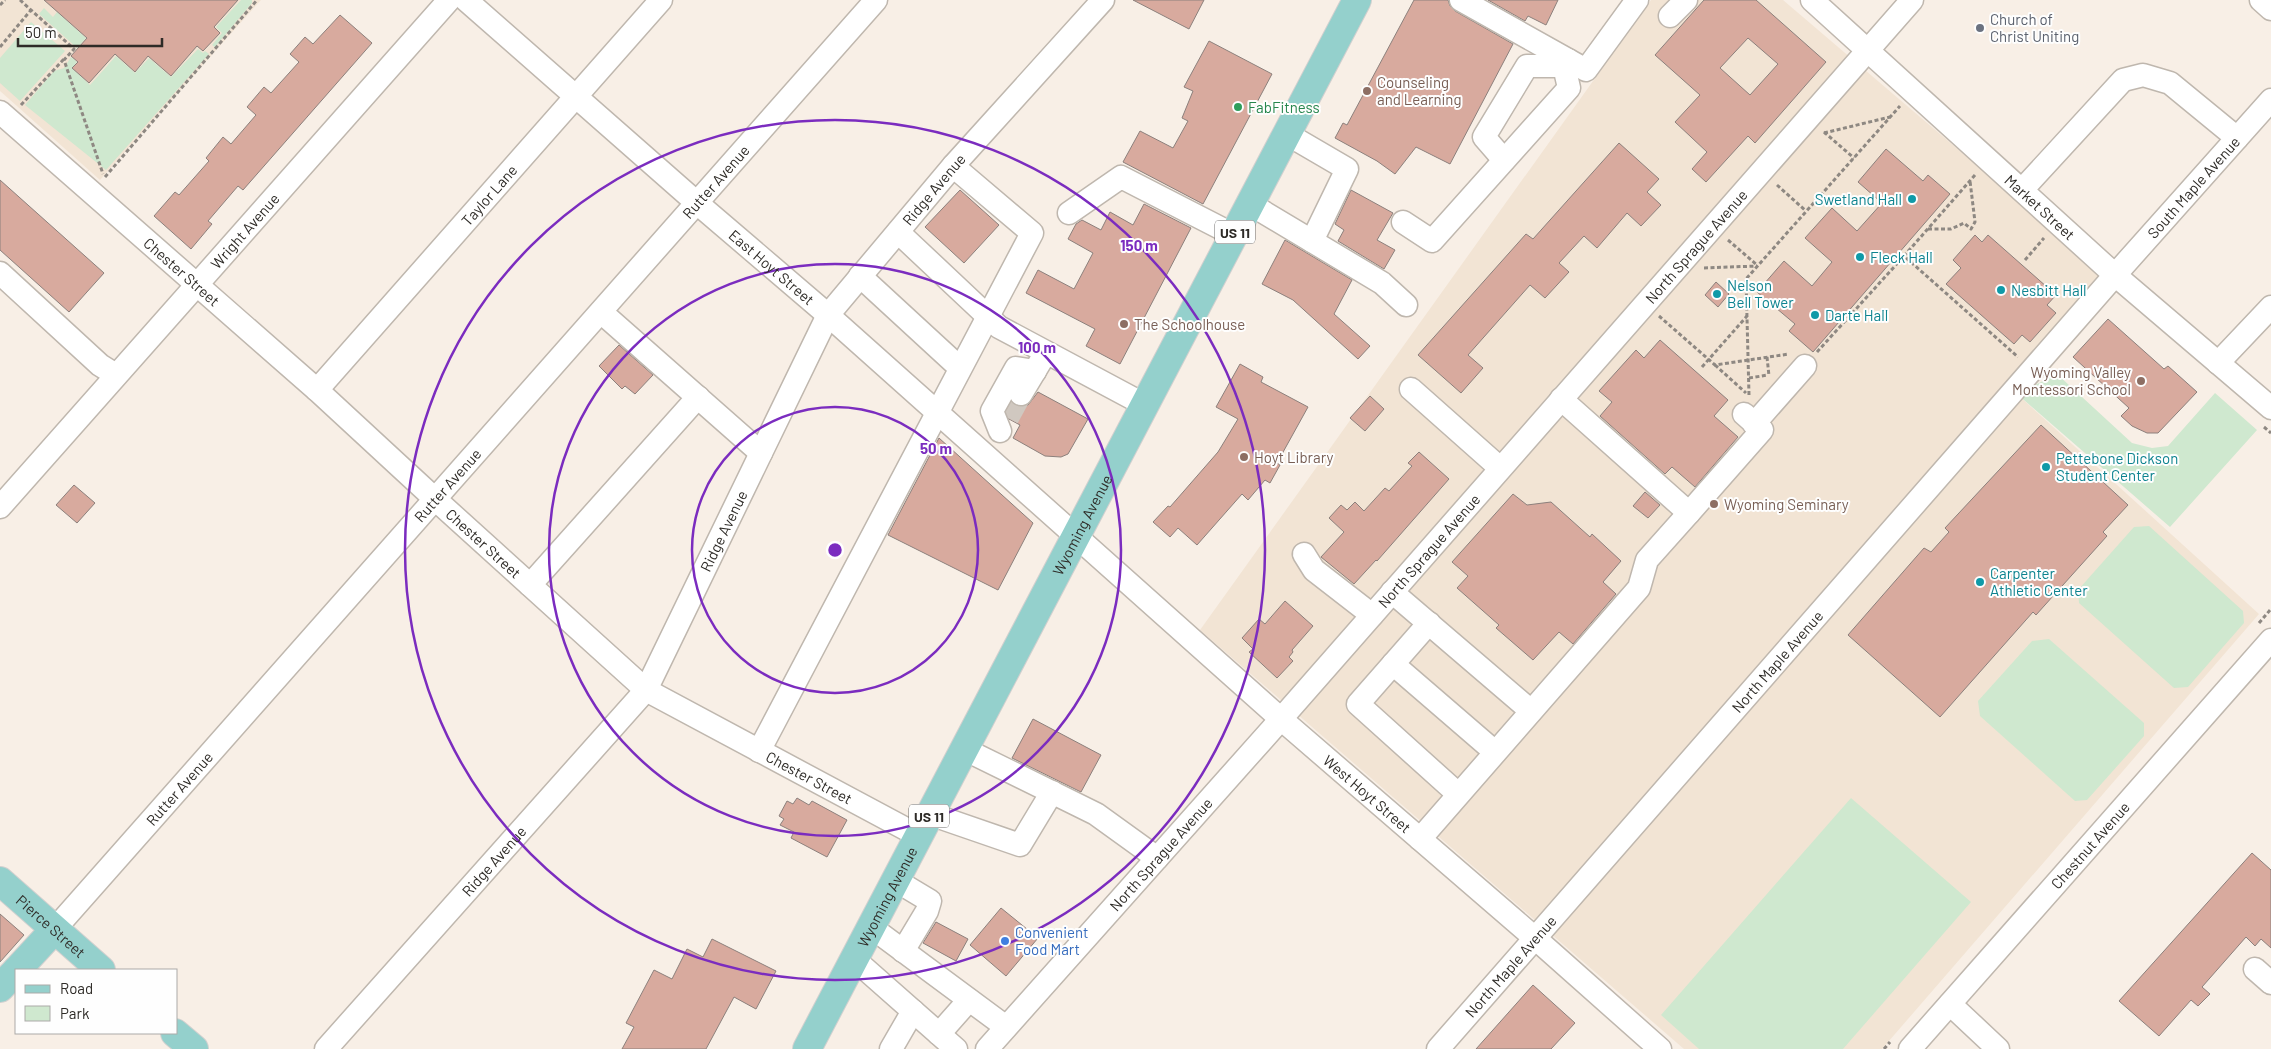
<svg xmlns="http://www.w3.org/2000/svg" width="2271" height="1049" viewBox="0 0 2271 1049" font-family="Barlow,sans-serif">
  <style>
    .built { fill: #f2e4d4 }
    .green { fill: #cfe8cf }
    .building { fill: #d8aa9e; stroke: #8c807c; fill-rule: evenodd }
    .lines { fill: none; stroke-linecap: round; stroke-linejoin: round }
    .minor-tunnel { stroke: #d0c8c0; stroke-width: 22; stroke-dasharray: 22 11; stroke-linecap: butt }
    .minor-casing { stroke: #bfb7ae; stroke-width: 25 }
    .major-casing { stroke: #d1d0cf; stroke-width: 30 }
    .path { stroke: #8e8882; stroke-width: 3; stroke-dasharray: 4 2.5; stroke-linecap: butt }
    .minor { stroke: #fff; stroke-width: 22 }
    .major { stroke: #94d0cc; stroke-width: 28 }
    .ring { fill: none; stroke: #7b2cbf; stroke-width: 2.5 }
    .worship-dot { fill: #6b7280; stroke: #fefefe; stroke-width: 2 }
    .education-dot { fill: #8d6e63; stroke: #fefefe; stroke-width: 2 }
    .leisure-dot { fill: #2e9e5b; stroke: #fefefe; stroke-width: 2 }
    .culture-dot { fill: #0f9aa8; stroke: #fefefe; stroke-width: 2 }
    .shop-dot { fill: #3f7fe0; stroke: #fefefe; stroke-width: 2 }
    .labels { text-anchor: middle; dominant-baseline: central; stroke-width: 4; stroke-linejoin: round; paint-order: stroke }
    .shield { fill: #fefefe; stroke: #6c6a68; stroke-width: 1 }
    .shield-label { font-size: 14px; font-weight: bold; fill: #2e2b27 }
    .worship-label { font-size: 15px; fill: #5b616d; stroke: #fefefe; text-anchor: start }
    .education-label { font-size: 15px; fill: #785e54; stroke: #fefefe; text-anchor: start }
    .leisure-label { font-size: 15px; fill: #27864d; stroke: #fefefe; text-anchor: start }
    .street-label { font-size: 15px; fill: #2e2b27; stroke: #fefefe }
    .culture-label { font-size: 15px; fill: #0d838f; stroke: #fefefe; text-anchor: start }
    .shop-label { font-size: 15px; fill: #366cbe; stroke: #fefefe; text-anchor: start }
    .centre { fill: #7b2cbf; stroke: #fefefe; stroke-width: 2.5 }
    .ring-label { font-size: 15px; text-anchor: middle; font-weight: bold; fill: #7b2cbf; stroke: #fefefe; stroke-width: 4; stroke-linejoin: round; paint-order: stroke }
  </style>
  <rect width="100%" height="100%" fill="#f8efe6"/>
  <g class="built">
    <path d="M0,0H261L100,180L0,91Z"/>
    <path d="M1651,0H1783L2118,286L2017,394L2259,614L1882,1049H1684L1200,630Z"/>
  </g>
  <g class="green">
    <path d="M241,0H252V3L215,47L212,45L222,33L216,27Z"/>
    <path d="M44,8L53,17L57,12L86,38L77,48L39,14Z"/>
    <path d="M31,22L65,51L20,101L0,83V58Z"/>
    <path d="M198,49L203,53L205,51L209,54L106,170L25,105L54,71L64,68L71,57L77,62L72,68L90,85L116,56L135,73L149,58L171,77Z"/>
    <path d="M2057,374L2132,443L2152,448L2168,446L2215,393L2257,430L2170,527L2017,394Z"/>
    <path d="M2149,526L2243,611L2244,623L2188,687L2174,688L2079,603L2078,590L2134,527Z"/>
    <path d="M2049,639L2144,723V736L2087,800L2075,801L1980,716L1978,701L2032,641Z"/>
    <path d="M1851,798L1971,902L1843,1049H1699L1661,1015Z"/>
  </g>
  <g class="building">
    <path d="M44,0H238L214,27L220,33L203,51L197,46L171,76L148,56L135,72L115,54L89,83L72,68L78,62L71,56L87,38Z"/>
    <path d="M1133,0H1204L1189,29Z"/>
    <path d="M1414,0H1448L1450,6L1455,11L1513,44L1450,164L1416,147L1395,174L1377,161L1335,138L1343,123L1347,125Z"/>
    <path d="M1488,0H1558L1546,25L1528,16L1525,21Z"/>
    <path d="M1704,0H1756L1826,62L1755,143L1748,136L1706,182L1692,169L1707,152L1675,122L1700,95L1655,55ZM1748,38L1778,64L1750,95L1720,68Z"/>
    <path d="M340,15L372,43L243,190L238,186L208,221L212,224L191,249L154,216L175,192L179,195L209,161L206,158L223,137L231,144L256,115L247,107L264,87L271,93L299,62L290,54L305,37L313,44Z"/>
    <path d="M1209,41L1272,74L1203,204L1123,162L1140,131L1173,148L1188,121L1182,118L1193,91L1184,87Z"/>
    <path d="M1619,143L1659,179L1647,192L1661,205L1641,226L1627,213L1597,248L1584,236L1559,263L1569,272L1545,298L1530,285L1468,355L1483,368L1461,393L1418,355L1526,234L1533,239Z"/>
    <path d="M1886,149L1923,181L1928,175L1950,194L1813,352L1789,331L1795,324L1757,292L1784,261L1812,286L1832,262L1805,238L1832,208L1857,231L1882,203L1858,182Z"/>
    <path d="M0,180L104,273L69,312L0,250Z"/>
    <path d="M960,190L999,225L964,263L925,227Z"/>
    <path d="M1351,190L1393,213L1377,240L1395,250L1384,269L1338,241L1344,230L1335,224Z"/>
    <path d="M1144,204L1191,228L1120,364L1086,346L1095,329L1026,293L1038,270L1074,289L1093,253L1068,239L1076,224L1082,220L1101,230L1110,212L1133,225Z"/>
    <path d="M1975,235L1982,242L1988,235L2056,295L2047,305L2056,313L2030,342L2022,335L2014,344L1946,284L1961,268L1953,260Z"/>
    <path d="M1285,240L1352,280L1334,314L1370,346L1358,359L1293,300L1262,284Z"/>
    <path d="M1716,282L1729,294L1718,307L1705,295Z"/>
    <path d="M2108,319L2164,369L2168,366L2197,392L2158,433H2147L2132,426L2121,416L2129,408L2073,357Z"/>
    <path d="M1660,340L1728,400L1714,416L1738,437L1695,487L1672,467L1665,474L1600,416L1612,402L1599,391L1636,350L1644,358Z"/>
    <path d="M619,345L653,375L635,394L625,386L622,389L599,366Z"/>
    <path d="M1240,364L1263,377L1261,382L1308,407L1277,463L1280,465L1270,483L1265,480L1248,500L1242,494L1197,545L1178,528L1170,537L1153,522L1168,506L1170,507L1218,452L1238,419L1216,407Z"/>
    <path d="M1038,392L1088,419L1068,454L1061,457L1045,456L1013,438L1020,425L1009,419L1007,412L1012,403L1020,407L1028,405Z"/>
    <path d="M1370,396L1384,409L1365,431L1350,418Z"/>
    <path d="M2041,425L2128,505L2103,532L2107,536L2036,615L2033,612L1940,717L1848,635L1924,548L1931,552L1949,532L1945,528Z"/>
    <path d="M939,438L1033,523L998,590L888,535Z"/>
    <path d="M1419,452L1449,479L1377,561L1376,560L1354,584L1321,557L1344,532L1329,518L1341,505L1347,510L1355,502L1364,511L1385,488L1389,491L1412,466L1408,463Z"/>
    <path d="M74,485L95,503L77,523L56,505Z"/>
    <path d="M1645,492L1660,505L1648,518L1633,506Z"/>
    <path d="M1513,494L1527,505L1551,502L1590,537L1592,534L1621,561L1603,582L1616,594L1573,644L1559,632L1533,660L1496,628L1499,625L1457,588L1468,576L1452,562Z"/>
    <path d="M1285,601L1313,626L1292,650L1293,652L1289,657L1293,661L1277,678L1249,652L1253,649L1242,638L1259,619L1265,624Z"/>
    <path d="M1033,719L1101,755L1081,792L1012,758Z"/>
    <path d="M797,798L809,805L812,801L847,820L827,857L791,838L794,832L780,825L784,819L779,816L787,801L793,804Z"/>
    <path d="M2252,853L2271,870V948L2261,939L2255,946L2246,937L2202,987L2210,994L2198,1006L2191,1000L2159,1036L2119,1001Z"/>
    <path d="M1001,908L1038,938L1006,976L970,945Z"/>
    <path d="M0,914L24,935L0,962Z"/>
    <path d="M936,922L968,939L956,961L923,943Z"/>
    <path d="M712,939L776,971L756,1009L734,997L706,1049H622L634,1027L626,1023L654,970L672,979L687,949L703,957Z"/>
    <path d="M1533,985L1575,1023L1551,1049H1476Z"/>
  </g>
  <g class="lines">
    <path class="minor-tunnel" d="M1008,418L1021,394"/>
    <g class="minor-casing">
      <g id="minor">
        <path id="s1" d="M466,0L697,203L828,315L1281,719L1536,939L1660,1049"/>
        <path d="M1461,0L1586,70L1637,0"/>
        <path id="s2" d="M1812,0L2115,275L2271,408"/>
        <path d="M2261,0L2271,9"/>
        <path d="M1670,16L1686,0"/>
        <path id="s3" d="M0,112L317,390L435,499L646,690L919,836"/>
        <path d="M1287,134L1347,169L1312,241"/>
        <path d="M1504,160L1484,137L1527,66H1564"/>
        <path d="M2022,190L2123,80L2143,75L2170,83L2237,138"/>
        <path d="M1250,204L1382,283L1406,305"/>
        <path d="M1069,213L1121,177L1234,235"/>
        <path d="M1403,222L1432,241L1569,88L1564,66L1568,60"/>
        <path d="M898,232L999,327L1145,405"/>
        <path d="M0,273L100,365L116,375"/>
        <path d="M860,276L960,368"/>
        <path d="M601,312L761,453"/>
        <path d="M2218,363L2271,307"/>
        <path d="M1411,389L1500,468"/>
        <path id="s4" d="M317,390L661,0"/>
        <path d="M1021,394L1042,359"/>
        <path d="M1561,399L1689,513L1762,430L1744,414"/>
        <path d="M1754,424L1805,366"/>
        <path d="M1000,431L992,411L1016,368L1035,371"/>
        <path id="s5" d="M0,507L449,0"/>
        <path d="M1304,554L1314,570L1372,615"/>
        <path d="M530,585L698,397"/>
        <path d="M1392,592L1531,711"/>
        <path d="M1429,623L1358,704L1458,794"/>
        <path d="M1393,664L1495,752"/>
        <path d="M964,749L1096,814L1157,858"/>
        <path d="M759,751L1032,233L953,166"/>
        <path d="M930,814L1020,845L1052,792"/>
        <path d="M1420,839L1639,588L1647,560L1689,513"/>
        <path d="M895,880L930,901L927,911L903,951"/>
        <path d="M871,927L1006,1027"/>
        <path id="s6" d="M54,930L876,0"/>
        <path d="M854,959L956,1049"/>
        <path d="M2255,969L2271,983"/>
        <path d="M1950,1004L1998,1049"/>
        <path d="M939,1034L969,1000"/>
        <path id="s7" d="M326,1049L646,690L828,315L953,166L1103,0"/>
        <path d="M891,1049L913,1011"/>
        <path id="s8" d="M987,1049L1281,719L1912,0"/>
        <path id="s9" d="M1438,1049L2115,275L2271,100"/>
        <path id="s10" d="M1910,1049L2271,640"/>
      </g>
    </g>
    <g class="major-casing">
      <g id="major">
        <path id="s11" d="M0,881L101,970"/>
        <path d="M17,970L54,930"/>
        <path d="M0,988L16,971"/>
        <path d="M175,1033L194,1049"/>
        <path id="s12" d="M807,1049L1357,0"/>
      </g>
    </g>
    <g class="path">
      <path d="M20,0L74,49L64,60L103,174"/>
      <path d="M0,5L5,0"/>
      <path d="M0,47L31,10"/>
      <path d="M21,105L64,59"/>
      <path d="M1824,132L1854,158"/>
      <path d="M1824,133L1890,117"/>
      <path d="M1975,175L1904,256L2018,357"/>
      <path d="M105,177L257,0"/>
      <path d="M1777,185L1806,211"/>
      <path d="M1928,229H1951L1964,223L1971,229L1975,222L1970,181"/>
      <path d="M1728,240L1757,265"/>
      <path d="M2025,260L2044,238"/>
      <path d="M1704,268L1757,266"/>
      <path d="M1659,316L1715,365L1789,354"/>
      <path d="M1817,352L1904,256"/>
      <path d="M1767,357L1769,376"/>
      <path d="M1715,365L1746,393"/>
      <path d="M1702,367L1747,316"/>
      <path d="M1749,378L1768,375"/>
      <path d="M1749,395L1746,279L1900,106"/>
      <path d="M2264,427L2271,433"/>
      <path d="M2259,623L2271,609"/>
      <path d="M1884,1049L1890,1042"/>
    </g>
    <use href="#minor" class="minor"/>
    <use href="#major" class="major"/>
  </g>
  <g class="ring">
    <circle cx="835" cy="550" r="143"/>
    <circle cx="835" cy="550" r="286"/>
    <circle cx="835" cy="550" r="430"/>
  </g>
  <circle class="worship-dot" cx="1980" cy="28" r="5"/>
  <g class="education-dot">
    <circle cx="1367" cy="91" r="5"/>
    <circle cx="1124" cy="324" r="5"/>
    <circle cx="2141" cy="381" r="5"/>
    <circle cx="1244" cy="457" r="5"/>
    <circle cx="1714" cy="504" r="5"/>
  </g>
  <circle class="leisure-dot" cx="1238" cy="107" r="5"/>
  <g class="culture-dot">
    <circle cx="1912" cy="199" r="5"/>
    <circle cx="1860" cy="257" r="5"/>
    <circle cx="2001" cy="290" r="5"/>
    <circle cx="1717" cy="294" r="5"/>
    <circle cx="1815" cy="315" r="5"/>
    <circle cx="2046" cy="467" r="5"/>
    <circle cx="1980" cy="582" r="5"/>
  </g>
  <circle class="shop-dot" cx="1005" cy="941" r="5"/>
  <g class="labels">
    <g class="shield">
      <rect x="1215" y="220.5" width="40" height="23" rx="4"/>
      <rect x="909" y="804.5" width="40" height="23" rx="4"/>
    </g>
    <g class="shield-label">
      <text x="1235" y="232">US 11</text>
      <text x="929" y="816">US 11</text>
    </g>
    <g class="worship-label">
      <text x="1990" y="19">Church of<tspan x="1990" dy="17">Christ Uniting</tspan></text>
    </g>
    <g class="education-label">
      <text x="1377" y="82">Counseling<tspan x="1377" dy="17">and Learning</tspan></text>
      <text x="1134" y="324">The Schoolhouse</text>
      <text x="2131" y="372" text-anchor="end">Wyoming Valley<tspan x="2131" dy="17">Montessori School</tspan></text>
      <text x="1254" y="457">Hoyt Library</text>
      <text x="1724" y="504">Wyoming Seminary</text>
    </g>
    <g class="leisure-label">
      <text x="1248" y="107">FabFitness</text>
    </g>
    <g class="street-label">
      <text stroke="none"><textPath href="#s6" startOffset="999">Rutter Avenue</textPath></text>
      <text stroke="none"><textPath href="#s9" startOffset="1146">South Maple Avenue</textPath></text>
      <text stroke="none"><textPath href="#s7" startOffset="1062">Ridge Avenue</textPath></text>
      <text stroke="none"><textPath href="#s4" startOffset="260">Taylor Lane</textPath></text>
      <text stroke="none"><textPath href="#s2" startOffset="308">Market Street</textPath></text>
      <text stroke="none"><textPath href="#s5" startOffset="369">Wright Avenue</textPath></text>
      <text stroke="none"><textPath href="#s8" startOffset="1071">North Sprague Avenue</textPath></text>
      <text stroke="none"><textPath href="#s1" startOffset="406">East Hoyt Street</textPath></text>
      <text stroke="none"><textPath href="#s3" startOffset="242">Chester Street</textPath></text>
      <text stroke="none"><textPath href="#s6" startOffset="594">Rutter Avenue</textPath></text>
      <text stroke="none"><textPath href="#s12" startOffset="592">Wyoming Avenue</textPath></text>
      <text stroke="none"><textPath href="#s7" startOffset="658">Ridge Avenue</textPath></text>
      <text stroke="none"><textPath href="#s3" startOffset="648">Chester Street</textPath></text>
      <text stroke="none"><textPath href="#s8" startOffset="666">North Sprague Avenue</textPath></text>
      <text stroke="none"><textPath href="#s9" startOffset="515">North Maple Avenue</textPath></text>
      <text stroke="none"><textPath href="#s3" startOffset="1052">Chester Street</textPath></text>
      <text stroke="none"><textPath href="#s6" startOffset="189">Rutter Avenue</textPath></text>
      <text stroke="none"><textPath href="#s1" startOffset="1201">West Hoyt Street</textPath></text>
      <text stroke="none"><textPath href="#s10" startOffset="272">Chestnut Avenue</textPath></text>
      <text stroke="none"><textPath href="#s8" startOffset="261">North Sprague Avenue</textPath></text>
      <text stroke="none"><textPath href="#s7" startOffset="252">Ridge Avenue</textPath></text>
      <text stroke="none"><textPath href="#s12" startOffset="172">Wyoming Avenue</textPath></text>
      <text stroke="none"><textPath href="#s11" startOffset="68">Pierce Street</textPath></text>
      <text stroke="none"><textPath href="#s9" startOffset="110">North Maple Avenue</textPath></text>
    </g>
    <g class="culture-label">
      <text x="1902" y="199" text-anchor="end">Swetland Hall</text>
      <text x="1870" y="257">Fleck Hall</text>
      <text x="1727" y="285">Nelson<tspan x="1727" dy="17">Bell Tower</tspan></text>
      <text x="2011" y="290">Nesbitt Hall</text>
      <text x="1825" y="315">Darte Hall</text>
      <text x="2056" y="458">Pettebone Dickson<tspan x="2056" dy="17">Student Center</tspan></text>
      <text x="1990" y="573">Carpenter<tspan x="1990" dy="17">Athletic Center</tspan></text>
    </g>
    <g class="shop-label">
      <text x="1015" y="932">Convenient<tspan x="1015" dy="17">Food Mart</tspan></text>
    </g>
  </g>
  <circle cx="835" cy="550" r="8" class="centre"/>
  <g class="ring-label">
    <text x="1139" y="251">150 m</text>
    <text x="1037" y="353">100 m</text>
    <text x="936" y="454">50 m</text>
  </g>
  <rect x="15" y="969" width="162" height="65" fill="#fefefe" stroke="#abaaa8"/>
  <rect x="25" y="985" width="25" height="8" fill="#94d0cc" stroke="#abaaa8"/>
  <text x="60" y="994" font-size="15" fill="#2e2b27">Road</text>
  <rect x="25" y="1006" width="25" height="15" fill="#cfe8cf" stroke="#abaaa8"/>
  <text x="60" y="1019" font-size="15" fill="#2e2b27">Park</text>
  <path d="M18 38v8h144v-8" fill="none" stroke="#2e2b27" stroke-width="2.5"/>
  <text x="25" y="38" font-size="15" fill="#2e2b27" stroke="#fefefe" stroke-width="4" paint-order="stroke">50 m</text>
</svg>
